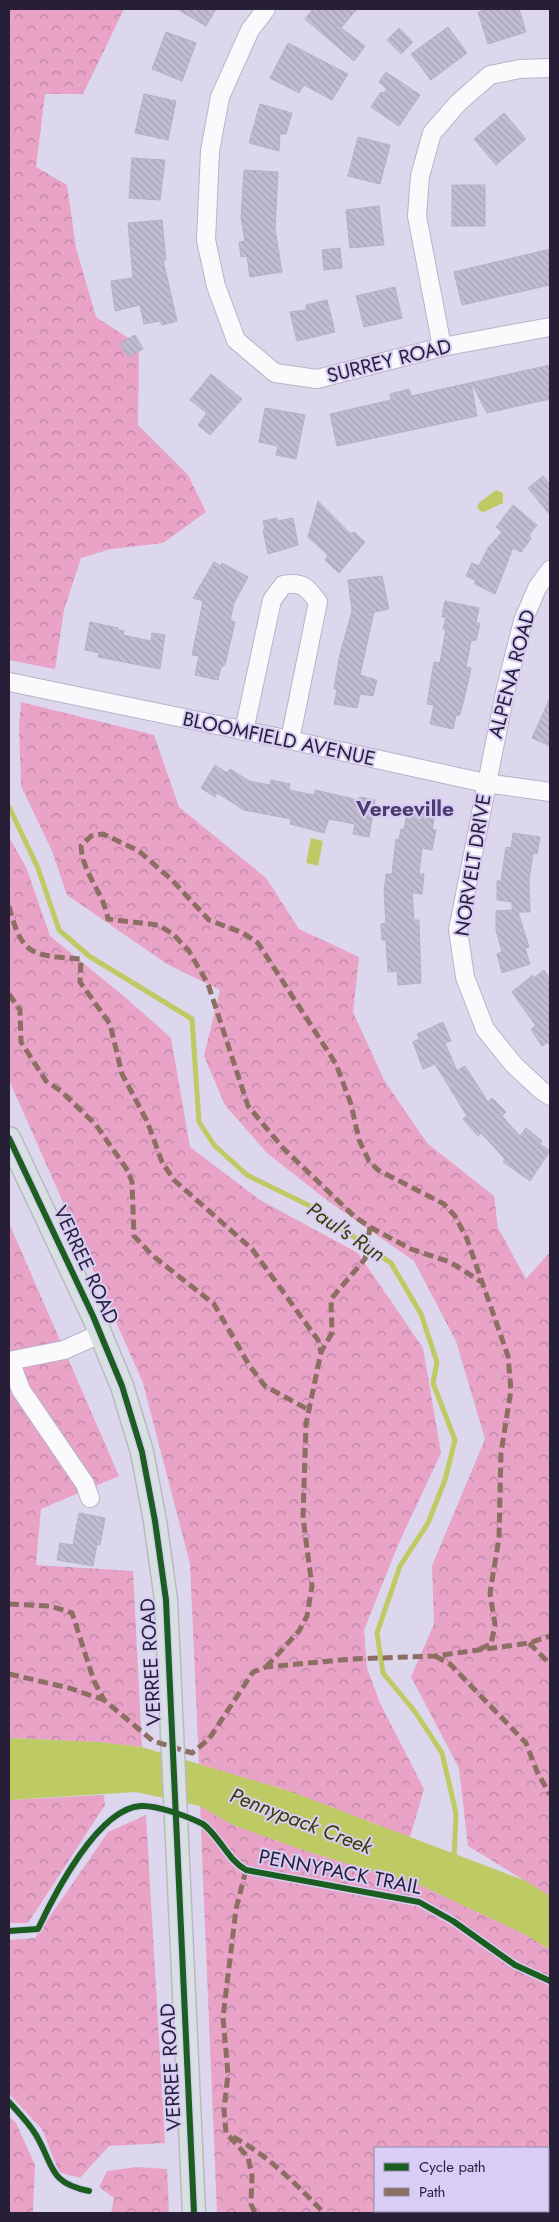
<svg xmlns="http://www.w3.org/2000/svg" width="559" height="2222" viewBox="0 0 559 2222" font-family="Jost,sans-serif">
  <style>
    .forest { fill: url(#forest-crowns); fill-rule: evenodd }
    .water { fill: #beca64 }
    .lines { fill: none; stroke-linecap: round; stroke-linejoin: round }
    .stream { stroke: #beca64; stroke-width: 5 }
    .building { fill: url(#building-back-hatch); stroke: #b6b0c5 }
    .minor-casing { stroke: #b9b3c9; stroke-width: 20 }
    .major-casing { stroke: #bbb7c5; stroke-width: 25 }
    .minor { stroke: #faf9fc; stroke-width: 18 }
    .major { stroke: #d9e0e1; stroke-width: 22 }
    .quiet { stroke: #8d6e63; stroke-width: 5; stroke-dasharray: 10 5; stroke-linecap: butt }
    .cycleway-casing { stroke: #d8cef5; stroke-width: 9 }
    .cycleway { stroke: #1b5e20; stroke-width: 6 }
    .labels { text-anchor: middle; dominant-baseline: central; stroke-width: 4; stroke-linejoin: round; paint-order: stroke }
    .street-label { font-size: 20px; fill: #271f38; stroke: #d8cef5 }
    .neighbourhood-label { font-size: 21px; font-weight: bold; fill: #4d3c72; stroke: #d8cef5 }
    .water-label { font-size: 21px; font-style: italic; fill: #373e00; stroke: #d8cef5 }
  </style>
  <defs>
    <pattern id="forest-crowns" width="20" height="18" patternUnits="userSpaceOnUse" patternTransform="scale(1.25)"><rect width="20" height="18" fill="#e8a3c7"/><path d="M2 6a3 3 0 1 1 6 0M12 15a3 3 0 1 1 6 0" fill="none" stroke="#bc84a3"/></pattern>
    <pattern id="building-back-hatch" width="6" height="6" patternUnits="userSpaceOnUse" patternTransform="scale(1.25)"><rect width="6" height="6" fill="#c2bcd1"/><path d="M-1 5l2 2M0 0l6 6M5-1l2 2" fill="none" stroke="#a7a1b4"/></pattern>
  </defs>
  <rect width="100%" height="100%" fill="#dcd7ec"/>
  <g class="forest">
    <path d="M9,9H124L83,94H45L36,167L67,185L76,248L96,317L139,345L138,425L188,475L206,512L163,543L111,549L81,558L64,610L55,669L9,660Z"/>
    <path d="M21,702L154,735L179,807L266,878L299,929L359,957L353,1012L384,1080L427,1143L494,1196L498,1228L526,1279L550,1252V1896L468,1846L459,1768L411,1677L434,1624L432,1566L485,1439L456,1341L414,1261L328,1201L267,1153L225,1105L204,1056L220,990L167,964L67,895L52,851L21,786L19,726Z"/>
    <path d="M9,837L26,867L50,936L126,998L171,1038L190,1147L260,1200L358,1253L423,1348L441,1453L398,1545L364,1630L367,1668L380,1703L424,1789L410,1837L289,1791L199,1764L190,1564L143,1383L9,1080Z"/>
    <path d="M9,1223L119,1476L41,1509L36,1565L133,1571L142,1747L99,1742L9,1738Z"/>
    <path d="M104,1795L105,1805L28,1923H9V1800Z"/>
    <path d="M200,1806L234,1825L309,1852L420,1885L528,1936L550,1950V2213H217ZM375,2148H548V2211H375Z"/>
    <path d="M146,1815L165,2143L109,2146L80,2178L59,2172L42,2129L9,2094V1940L35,1938L108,1832Z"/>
    <path d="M9,2116L16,2123L35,2165L33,2213H9Z"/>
    <path d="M137,2167L167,2169L169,2213H111L114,2198L99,2187L107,2171Z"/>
  </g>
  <g class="water">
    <path d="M496,490L503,493V503L484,512L480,511L477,507L479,503Z"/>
    <path d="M311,838L323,841L318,866L306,863Z"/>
    <path d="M9,1738L99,1742L142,1747L289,1791L526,1881L550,1896V1950L528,1936L420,1885L309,1852L233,1825L200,1806L136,1792L9,1800Z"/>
  </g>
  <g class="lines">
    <path class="stream" d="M9,807L38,868L59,930L89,956L192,1019L199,1122L214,1145L247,1175L308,1205L391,1263L421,1314L437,1362L433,1383L455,1440L445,1480L428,1523L400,1566L377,1633L383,1673L416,1713L442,1753L456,1813L454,1859"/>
  </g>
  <g class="building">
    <path d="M177,9H216L206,26Z"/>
    <path d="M313,9H357L341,28L365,46L354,61L305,19Z"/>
    <path d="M488,9H519L526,32L488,44L478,12Z"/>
    <path d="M448,27L467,53L431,80L411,54Z"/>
    <path d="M399,28L413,42L401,54L387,40Z"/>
    <path d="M166,32L196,43L182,81L152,69Z"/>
    <path d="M288,43L348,74L332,100L304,85L299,93L270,78Z"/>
    <path d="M386,72L420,95L399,126L371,107L381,92L384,93L387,89L379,82Z"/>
    <path d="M144,94L176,101L168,140L135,133Z"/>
    <path d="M260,104L292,113L286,134H280L279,151L249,143Z"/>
    <path d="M504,113L526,139L496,165L474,139Z"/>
    <path d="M358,137L390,145L380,184L348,176Z"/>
    <path d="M132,158L165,160L160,200L129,198Z"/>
    <path d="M244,170L278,172L275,229L282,272L250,277L247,256L241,257L239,242L245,241L241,218Z"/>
    <rect x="452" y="185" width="33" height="41"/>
    <path d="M379,206L384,245L350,248L346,210Z"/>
    <path d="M162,220L166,260H163L177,321L162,325L160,321L144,324L140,305L115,311L111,281L133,278L128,223Z"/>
    <path d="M340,248L342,268L324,270L322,250Z"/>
    <path d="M550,249V285L462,305L454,272Z"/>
    <path d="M395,287L402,318L364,327L356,296Z"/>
    <path d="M327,300L335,332L297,341L290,312L306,310V305Z"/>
    <path d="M135,335L143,349L128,357L120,343Z"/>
    <path d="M550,365V399L487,413L471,382L477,416L337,446L330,414L391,400L390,394L409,389L411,396Z"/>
    <path d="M211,374L242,399L210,435L198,425L207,413L190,400Z"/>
    <path d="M265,408L305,415L296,459L276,455L278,446L259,442Z"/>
    <path d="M543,476L550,485V515L528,488Z"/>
    <path d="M318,501L351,534L354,532L365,542L339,573L325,560L328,555L308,537Z"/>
    <path d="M513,505L537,525L529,535L531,539L521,552L513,548L495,594L475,584V580L466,576L472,563L479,566L488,548L502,532L496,527Z"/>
    <path d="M277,518L278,521L293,518L298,545L268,554L263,530L265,529L263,521Z"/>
    <path d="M214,562L221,566L222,563L248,577L234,603L230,620L235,622L225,665L221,667L218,680L195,675L199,656L192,655L203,601L193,598Z"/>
    <path d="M382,576L389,609L374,612L360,675L377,680L373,696L360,694L357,708L334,704L337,690L334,688L340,654L352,611L348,580Z"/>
    <path d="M445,601L479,608L476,622L480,624L476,640L471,641L466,667L471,668L467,687L460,715H456L453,729L430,724L434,705L427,704L434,662L440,663L446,629H443L446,617H442Z"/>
    <path d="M90,622L118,628V630L124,631L123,635L151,641L152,633L165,635L160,669L98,657L99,653L85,650Z"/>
    <path d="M550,698V746L532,738Z"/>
    <path d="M215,765L227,773L230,769L249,781L270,785L271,780L290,784L289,790L314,795L315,790L358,800L360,797L375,800L369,837L353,834L355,824L329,819L324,833L290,824L291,819L244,810L217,793L215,797L201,788Z"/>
    <path d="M408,809L435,815L432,829L436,830L432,850L422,848L419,874H424L422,894L412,893L414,920H419L421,983L398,985L397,971L388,972L386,940H382L381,924L386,923L384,892L386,874H392L396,839L399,840L401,829H404Z"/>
    <path d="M513,833L540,837L537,854L533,853L529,880L530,912H518L529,947L525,948L530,964L502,973L497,954L502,952L496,930V911L512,910V902L497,900V881H501L506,847L511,848Z"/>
    <path d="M544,970L550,979V1046L548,1042L542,1046L531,1029L536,1026L512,992L533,975L534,978Z"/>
    <path d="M443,1022L451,1041L445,1043L457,1071L465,1066L488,1102L492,1098L506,1112L502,1116L520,1136L526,1128L542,1141L540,1144L550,1151L530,1181L503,1162L505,1159L481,1133L478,1136L463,1119L467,1116L435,1064L423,1069L413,1042L419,1039L417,1034Z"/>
    <path d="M79,1513L105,1518L100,1545L97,1544L93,1566L57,1560L60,1543L73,1545Z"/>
  </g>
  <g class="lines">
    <g class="minor-casing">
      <g id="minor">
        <path d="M266,9L250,30L220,97L210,151L206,240L216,286L236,340L275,373L317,379L442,347L550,327"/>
        <path d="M442,347L417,216L420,176L432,133L458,103L490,75L520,69L550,68"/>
        <path d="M550,570L537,588L523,621L505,692L458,930L465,977L485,1029L514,1065L541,1090L550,1096"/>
        <path d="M9,682L290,740L485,783L550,792"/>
        <path d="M244,731L272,600L283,585C302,581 307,587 318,602L290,740"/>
        <path d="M9,1361L64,1350L100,1334"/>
        <path d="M10,1361L21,1390L85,1484L90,1498"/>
      </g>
    </g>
    <g class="major-casing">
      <path id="major" d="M9,1138L93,1316L122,1386L142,1452L155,1521L166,1600L194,2213"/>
    </g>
    <use href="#minor" class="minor"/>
    <use href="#major" class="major"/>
    <g class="quiet">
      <path d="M9,906C22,957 32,955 81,959L80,982L110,1024L122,1074L147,1121L162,1162L174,1180L252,1249L318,1340L321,1352"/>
      <path d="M9,994L20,1010L21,1042L46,1081L61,1091L96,1125L128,1171L132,1182L134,1236L153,1256L214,1304L249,1365L265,1386L309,1410"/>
      <path d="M9,1604L50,1606L72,1613L94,1681L104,1700L153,1741L192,1753L209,1739L253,1672L266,1667L352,1659L435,1656L529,1643L550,1636"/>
      <path d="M529,1643L550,1664"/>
      <path d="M480,1649L491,1644L495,1625L490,1593L499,1538L501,1453L511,1390L508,1356L467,1239L455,1216L444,1204L378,1170L369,1161L359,1140L351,1104L336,1064L258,943L243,933L209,920L172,880L139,851L103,834L91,836L81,846C83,876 103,890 108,919L158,925L173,934L189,951L208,984L248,1106L283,1148L355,1217L370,1227L411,1249L450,1262L483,1283"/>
      <path d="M435,1656L450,1664L526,1743L538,1774L550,1794"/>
      <path d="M266,1667L299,1631L307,1616L312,1586L303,1518L306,1424L321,1352L332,1333L331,1299L365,1259L370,1227"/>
      <path d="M9,1674L69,1688L104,1700"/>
      <path d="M246,1870L236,1909L223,2017L228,2074L224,2110L226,2133L248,2157L252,2176L251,2204L255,2213"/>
      <path d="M233,2137C268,2155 297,2185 324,2213"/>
    </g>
    <g class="cycleway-casing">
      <g id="cycleway">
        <path d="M9,1138L93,1316L122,1386L142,1452L155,1521L166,1600L194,2213"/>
        <path d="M9,1931L38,1929C54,1895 98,1808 141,1806C157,1805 189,1817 203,1824C220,1837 227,1859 246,1870L419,1902L453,1921L515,1965L550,1981"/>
        <path d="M9,2102C18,2112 29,2123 36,2135C54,2165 48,2183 89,2191"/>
      </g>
    </g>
    <use href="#cycleway" class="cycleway"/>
  </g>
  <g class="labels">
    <g class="street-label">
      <text transform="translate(389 361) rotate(-14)">SURREY ROAD</text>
      <text transform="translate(512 674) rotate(-75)">ALPENA ROAD</text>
      <text transform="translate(279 739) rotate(12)">BLOOMFIELD AVENUE</text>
      <text transform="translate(473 865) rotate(-81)">NORVELT DRIVE</text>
      <text transform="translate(86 1265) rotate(65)">VERREE ROAD</text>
      <text transform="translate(151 1662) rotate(-93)">VERREE ROAD</text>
      <text transform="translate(340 1872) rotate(11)">PENNYPACK TRAIL</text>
      <text transform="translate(171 2067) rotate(-93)">VERREE ROAD</text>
    </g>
    <g class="neighbourhood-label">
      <text x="405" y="809">Vereeville</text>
    </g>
    <g class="water-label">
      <text transform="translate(346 1232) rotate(34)">Paul's Run</text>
      <text transform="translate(301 1821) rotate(21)">Pennypack Creek</text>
    </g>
  </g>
  <rect width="559" height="2222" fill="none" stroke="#271f38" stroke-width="20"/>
  <rect x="374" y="2147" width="175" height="65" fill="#d8cef5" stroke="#9188a9"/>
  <rect x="384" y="2163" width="25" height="8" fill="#1b5e20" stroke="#9188a9"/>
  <text x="419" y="2172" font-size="15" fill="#271f38">Cycle path</text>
  <rect x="384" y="2188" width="25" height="8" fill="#8d6e63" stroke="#9188a9"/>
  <text x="419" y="2197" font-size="15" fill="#271f38">Path</text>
</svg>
